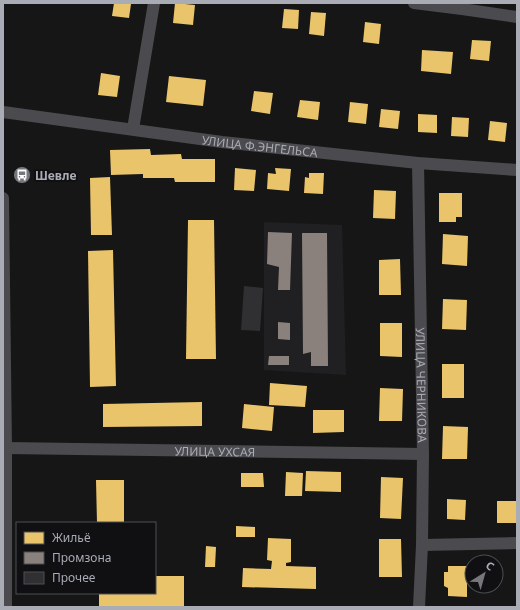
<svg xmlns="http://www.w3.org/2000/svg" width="520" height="610" viewBox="0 0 520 610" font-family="'Noto Sans',sans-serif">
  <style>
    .built { fill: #202022 }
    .homes { fill: #e9c46a }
    .industry { fill: #8a817c }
    .building { fill: #303032 }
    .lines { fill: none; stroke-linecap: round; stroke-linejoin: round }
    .minor { stroke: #4b4b4f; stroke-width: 12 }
    .labels { text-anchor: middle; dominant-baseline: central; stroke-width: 4; stroke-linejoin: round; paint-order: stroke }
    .street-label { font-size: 12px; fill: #a9abb5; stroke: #101012 }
    .poi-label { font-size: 12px; font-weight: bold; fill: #a9abb5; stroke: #101012; text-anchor: start }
  </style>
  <rect width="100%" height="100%" fill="#161616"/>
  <path class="built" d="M264,222L342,225L346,375L264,370Z"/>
  <g class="homes">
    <path d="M114,3L131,4L129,18L112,16Z"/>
    <path d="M175,3L195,5L193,25L173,23Z"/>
    <path d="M284,9L299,10L298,29L282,28Z"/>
    <path d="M311,12L326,13L324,36L309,34Z"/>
    <path d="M365,22L381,24L379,44L363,42Z"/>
    <path d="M472,40L491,41L489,61L470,59Z"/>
    <path d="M422,50L453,52L451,74L421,71Z"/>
    <path d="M101,73L120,76L117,97L98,95Z"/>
    <path d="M169,76L206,80L203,106L166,102Z"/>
    <path d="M254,91L273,93L270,114L251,111Z"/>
    <path d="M300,100L320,102L318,120L297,117Z"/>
    <path d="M350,102L368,104L366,124L348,122Z"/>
    <path d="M381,109L400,111L398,129L379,127Z"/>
    <path d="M418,114L437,115V133L418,132Z"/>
    <path d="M452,117L469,118L468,137L451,136Z"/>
    <path d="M490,121L507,123L505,142L488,140Z"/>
    <path d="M150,149L151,155L181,154L182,159H215V182H175L174,178H143V174L111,175L110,150Z"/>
    <path d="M235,168L256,170L254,191L234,190Z"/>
    <path d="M275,168L291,169L289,191L267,189L268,173L276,174Z"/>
    <path d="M309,173H324L323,194L304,193L305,177L309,178Z"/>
    <path d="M110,177L112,235H91L90,178Z"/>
    <path d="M374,190L396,191L395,219L373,218Z"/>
    <path d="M439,193H462V217H456V222H439Z"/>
    <path d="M188,220H214L216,359H186Z"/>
    <path d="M443,234L468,236L467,266L442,264Z"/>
    <path d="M113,250L116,386L90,387L88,251Z"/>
    <path d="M400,259L401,295H379V260Z"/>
    <path d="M443,299L467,300L466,330L442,329Z"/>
    <path d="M380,323H402V357L380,356Z"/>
    <rect x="442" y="364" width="22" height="34"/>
    <path d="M270,383L307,386L305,407L269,405Z"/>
    <path d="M380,388L403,389L402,421H379Z"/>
    <path d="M202,402V426L103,427V404Z"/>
    <path d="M244,404L274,407L272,431L242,428Z"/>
    <path d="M313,410H344V432L313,433Z"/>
    <path d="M443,426L468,427L467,459H442Z"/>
    <path d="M306,471L341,472V492L305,491Z"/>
    <path d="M286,472L303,473L302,496H285Z"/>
    <path d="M241,473H263L264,487H241Z"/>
    <path d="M381,477L403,478L401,519L380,518Z"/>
    <path d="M96,480H124V523H97Z"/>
    <path d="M447,499L466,500L465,520L447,519Z"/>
    <rect x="497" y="501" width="20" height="22"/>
    <path d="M236,526L255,527V537H236Z"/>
    <path d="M268,538L291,539V562L286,563V566L316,567V589L242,587L243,568L271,569L272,561L267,560Z"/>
    <path d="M379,539H401L402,577H379Z"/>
    <path d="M206,546L216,547L215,567H205Z"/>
    <path d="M448,566H467V597L448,596V588L444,586V572H448Z"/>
    <path d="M155,576H184V606H99V593H155Z"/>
  </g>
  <g class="industry">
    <path d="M268,232L292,233L290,290H278L279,267L267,264Z"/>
    <path d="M302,233H327L328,366H311V352L303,354Z"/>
    <path d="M278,322L290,323V340L278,339Z"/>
    <path d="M269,356H289V365H268Z"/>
  </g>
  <path class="building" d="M244,286L263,288L260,331L241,330Z"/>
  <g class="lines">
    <g class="minor">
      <path d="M414,3L462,9L517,17"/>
      <path id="s1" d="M3,112L222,142L418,163L517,170"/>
      <path d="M133,129L154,3"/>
      <path id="s2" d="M418,163L423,454L422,545L419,607"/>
      <path d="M3,198L6,448V607"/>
      <path id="s3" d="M6,448L423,454"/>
      <path d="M422,545L517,543"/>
    </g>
  </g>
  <defs>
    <g id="bus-disc" transform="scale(0.9)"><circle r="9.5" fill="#76777d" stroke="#101012"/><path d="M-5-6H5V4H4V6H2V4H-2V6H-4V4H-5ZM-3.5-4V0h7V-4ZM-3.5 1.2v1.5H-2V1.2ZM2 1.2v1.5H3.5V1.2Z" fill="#fff"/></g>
  </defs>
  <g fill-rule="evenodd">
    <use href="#bus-disc" x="22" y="175"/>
  </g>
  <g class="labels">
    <g class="street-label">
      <text stroke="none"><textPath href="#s1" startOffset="259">УЛИЦА Ф.ЭНГЕЛЬСА</textPath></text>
      <text stroke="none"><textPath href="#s2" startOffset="222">УЛИЦА ЧЕРНИКОВА</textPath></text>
      <text stroke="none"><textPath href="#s3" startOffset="209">УЛИЦА УХСАЯ</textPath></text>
    </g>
    <g class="poi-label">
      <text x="35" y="175">Шевле</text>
    </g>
  </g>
  <rect width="520" height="610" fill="none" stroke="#a9abb5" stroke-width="8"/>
  <rect x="16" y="522" width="140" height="72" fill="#101012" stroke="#4d4e53"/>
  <rect x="24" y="532" width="20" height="12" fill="#e9c46a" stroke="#4d4e53"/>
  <text x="52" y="542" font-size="12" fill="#a9abb5">Жильё</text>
  <rect x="24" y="552" width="20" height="12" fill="#8a817c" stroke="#4d4e53"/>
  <text x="52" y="562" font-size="12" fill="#a9abb5">Промзона</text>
  <rect x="24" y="572" width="20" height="12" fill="#303032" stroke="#4d4e53"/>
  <text x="52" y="582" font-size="12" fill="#a9abb5">Прочее</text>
  <g transform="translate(484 574) rotate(37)"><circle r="19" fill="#101012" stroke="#4d4e53"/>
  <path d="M0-3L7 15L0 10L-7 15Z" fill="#76777d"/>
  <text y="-6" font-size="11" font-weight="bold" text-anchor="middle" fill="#a9abb5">С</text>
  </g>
</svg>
